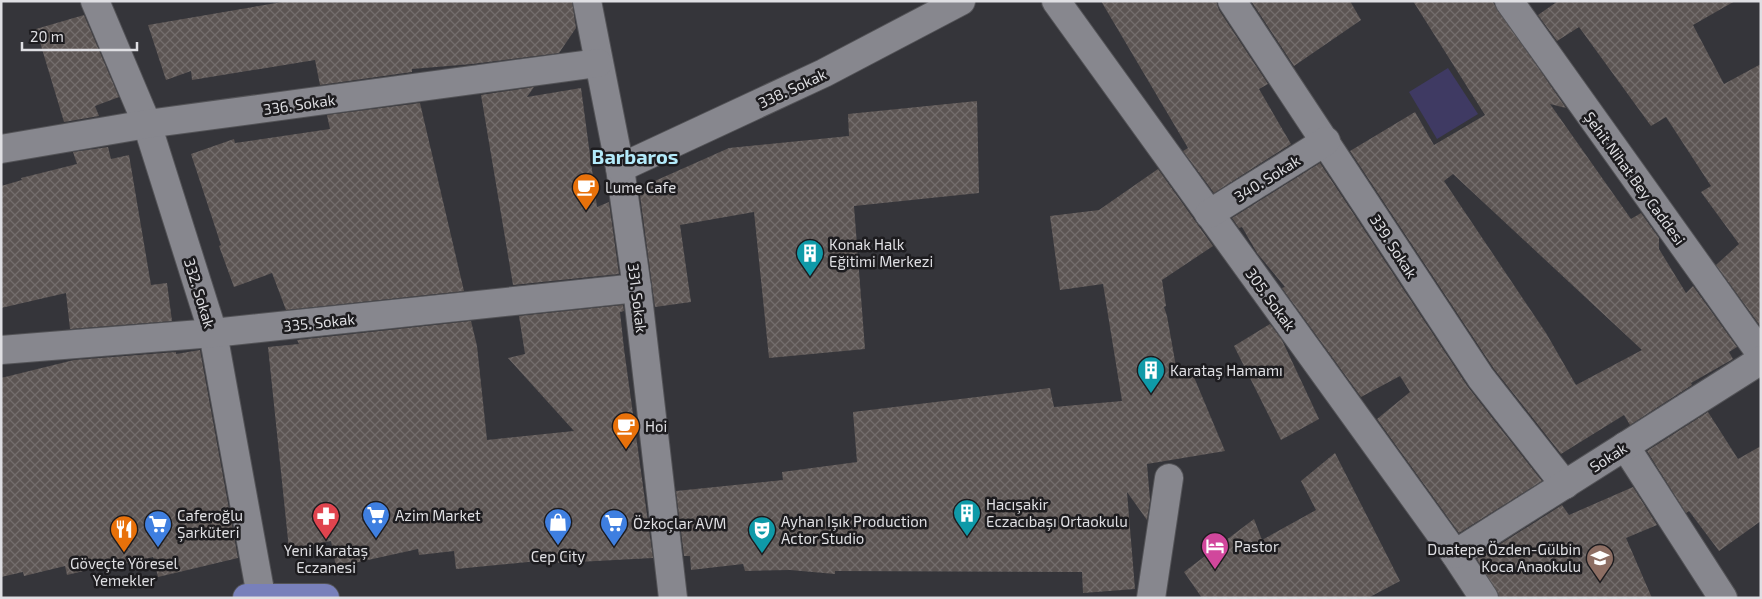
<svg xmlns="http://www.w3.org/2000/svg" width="1762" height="599" viewBox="0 0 1762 599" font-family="'Exo 2',sans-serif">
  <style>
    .grass { fill: #3f3a63 }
    .building { fill: url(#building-cross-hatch); fill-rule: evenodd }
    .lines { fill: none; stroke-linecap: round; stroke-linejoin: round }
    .minor-casing { stroke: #535357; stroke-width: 30 }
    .major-casing { stroke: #535357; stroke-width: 30 }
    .minor { stroke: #87878e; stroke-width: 28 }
    .major { stroke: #7880bb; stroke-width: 28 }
    .labels { text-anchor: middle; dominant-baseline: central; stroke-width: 5; stroke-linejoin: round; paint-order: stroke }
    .street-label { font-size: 15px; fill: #dfdfe3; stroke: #1d1c1f }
    .poi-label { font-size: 15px; fill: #dfdfe3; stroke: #1d1c1f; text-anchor: start }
    .district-label { font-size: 20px; font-weight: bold; fill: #b3eafa; stroke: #1d1c1f }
  </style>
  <defs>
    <pattern id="building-cross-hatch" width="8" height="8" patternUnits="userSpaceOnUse" patternTransform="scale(1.25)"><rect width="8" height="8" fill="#5c5553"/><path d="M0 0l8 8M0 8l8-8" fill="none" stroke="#736d6c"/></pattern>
  </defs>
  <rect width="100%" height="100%" fill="#35353a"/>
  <path class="grass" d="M1448,68L1478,114L1437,139L1409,92Z"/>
  <g class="building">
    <path d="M288,1H572L576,28L559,53L472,64L412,69V72L320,85L315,60L192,80L191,71L166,80L148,25Z"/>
    <path d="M1101,1H1216L1219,10L1268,84L1259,89L1291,144L1214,193L1183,151L1188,148Z"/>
    <path d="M1251,1H1350L1361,20L1294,66Z"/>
    <path d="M1413,1H1492L1566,108L1550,104L1631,219L1641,213L1659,238V249L1686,293L1693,286L1737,347L1729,352L1733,359L1691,383L1692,385L1630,425L1624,415L1561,454L1494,369L1350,151L1415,112L1434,145L1485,115ZM1453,174L1642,350L1576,385L1546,333L1444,181Z"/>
    <path d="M1558,1H1735L1693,25L1724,84L1761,64V327L1716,265L1739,244L1701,192L1711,186L1666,117L1651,126L1579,27L1557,41L1538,15Z"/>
    <path d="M84,15L119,97L95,106L99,116L64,122L36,29Z"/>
    <path d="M534,87L527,97L581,88L597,207L609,202L619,274L513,285L481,95Z"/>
    <path d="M977,101L979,193L854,206L865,349L769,358L754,212L680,225L691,302L655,307L639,188L729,148L849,136L848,114Z"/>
    <path d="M420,103L464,291L286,310L272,273L234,287L219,246L221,245L191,154L234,139L235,143L330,129L327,115Z"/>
    <path d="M108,147L111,159L129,155L151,285L167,283L172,321L70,329L66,293L1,308V186L22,180L21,178L77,164L73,152Z"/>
    <path d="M1320,163L1468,387L1542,481L1459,533L1377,419L1410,392L1400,376L1361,397L1282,288L1285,287L1257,253L1242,227L1239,228L1232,218Z"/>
    <path d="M1158,169L1213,246L1162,280L1166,306L1164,307L1167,316L1178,378L1191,370L1225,451L1147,464L1150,500L1147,520L1127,492L1135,589L1083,593L1082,572L835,571V574L790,570L745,571L743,564L691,570L690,556H684L676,491L783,480L782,472L857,462L853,412L1050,388L1054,407L1122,401L1103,284L1060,290L1050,216L1099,210Z"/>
    <path d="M623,305L624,311L620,312L624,349L653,558L558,563V559L456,569L454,551L419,555L418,549L336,567L331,541L289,549L268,347L299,344L297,340L471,321L477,346L487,440L574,431L508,358L525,354L519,316Z"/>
    <path d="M1270,324L1282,340L1319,419L1281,440L1234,346Z"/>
    <path d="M200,350L238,558L158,577L153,557L108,568V565L67,575L65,566L24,576L23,572L1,577V378L74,360L176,352V354Z"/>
    <path d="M1708,412L1738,459L1761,446V521L1719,551L1689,511L1686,513L1647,451Z"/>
    <path d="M1335,453L1400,581L1368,598H1202L1184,572L1254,519L1262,540L1316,510L1301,481Z"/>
    <path d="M1633,487L1657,525L1626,538L1652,598H1500L1477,559L1562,505L1569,515Z"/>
  </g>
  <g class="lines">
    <g class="minor-casing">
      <g id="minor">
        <path d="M95,1L147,124L213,333L261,596"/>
        <path d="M587,1L620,168L637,288L673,598"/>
        <path d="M1056,1L1455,554L1484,598"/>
        <path d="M1232,1L1481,378L1565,485"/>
        <path d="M1509,1L1761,354"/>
        <path d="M1,149L147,124L598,63"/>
        <path d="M620,168L824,73L961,1"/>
        <path d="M1209,214L1326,141"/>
        <path d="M1,350L213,333L637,288"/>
        <path d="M1625,446L1723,598"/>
        <path d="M1455,554L1761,360"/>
        <path d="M1151,598L1169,478"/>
      </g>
    </g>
    <g class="major-casing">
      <path id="major" d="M247,598H325"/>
    </g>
    <use href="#minor" class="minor"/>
    <use href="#major" class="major"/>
  </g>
  <defs>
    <g id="cafe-pin" transform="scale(1.4375)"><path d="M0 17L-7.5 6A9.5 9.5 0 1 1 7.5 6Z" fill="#e8710a" stroke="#1d1c1f"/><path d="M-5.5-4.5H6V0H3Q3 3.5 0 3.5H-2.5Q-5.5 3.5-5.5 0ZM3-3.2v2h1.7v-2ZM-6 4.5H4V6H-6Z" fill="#fff"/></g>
    <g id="building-pin" transform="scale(1.4375)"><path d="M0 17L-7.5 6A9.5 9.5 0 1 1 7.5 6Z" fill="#0f9aa8" stroke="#1d1c1f"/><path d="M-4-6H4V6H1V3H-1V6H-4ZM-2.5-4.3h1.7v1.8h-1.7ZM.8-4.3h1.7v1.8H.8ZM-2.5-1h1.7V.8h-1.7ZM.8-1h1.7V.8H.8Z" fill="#fff"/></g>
    <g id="supermarket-pin" transform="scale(1.4375)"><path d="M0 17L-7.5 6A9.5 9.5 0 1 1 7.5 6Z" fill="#3f7fe0" stroke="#1d1c1f"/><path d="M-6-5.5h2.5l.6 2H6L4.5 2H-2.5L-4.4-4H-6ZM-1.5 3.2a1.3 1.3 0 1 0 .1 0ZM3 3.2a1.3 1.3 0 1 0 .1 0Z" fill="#fff"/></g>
    <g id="pharmacy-pin" transform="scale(1.4375)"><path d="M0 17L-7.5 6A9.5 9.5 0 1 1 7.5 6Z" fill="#e0444e" stroke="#1d1c1f"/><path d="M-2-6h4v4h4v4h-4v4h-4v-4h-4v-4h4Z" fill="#fff"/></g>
    <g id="shop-pin" transform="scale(1.4375)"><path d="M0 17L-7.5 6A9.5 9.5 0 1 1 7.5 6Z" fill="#3f7fe0" stroke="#1d1c1f"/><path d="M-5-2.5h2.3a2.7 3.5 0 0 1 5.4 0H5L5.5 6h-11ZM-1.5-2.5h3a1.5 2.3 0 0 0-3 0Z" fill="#fff"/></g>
    <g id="restaurant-pin" transform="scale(1.4375)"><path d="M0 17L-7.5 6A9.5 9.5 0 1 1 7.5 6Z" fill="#e8710a" stroke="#1d1c1f"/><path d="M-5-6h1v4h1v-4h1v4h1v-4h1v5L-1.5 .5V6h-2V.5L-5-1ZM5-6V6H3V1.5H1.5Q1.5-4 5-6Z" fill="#fff"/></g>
    <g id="theatre-pin" transform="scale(1.4375)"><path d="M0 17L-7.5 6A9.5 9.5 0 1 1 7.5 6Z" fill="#0f9aa8" stroke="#1d1c1f"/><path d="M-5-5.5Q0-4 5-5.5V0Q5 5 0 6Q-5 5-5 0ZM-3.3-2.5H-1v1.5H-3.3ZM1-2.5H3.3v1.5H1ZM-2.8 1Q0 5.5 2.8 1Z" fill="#fff"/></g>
    <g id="hotel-pin" transform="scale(1.4375)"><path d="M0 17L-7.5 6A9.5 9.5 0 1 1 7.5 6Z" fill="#d1479c" stroke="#1d1c1f"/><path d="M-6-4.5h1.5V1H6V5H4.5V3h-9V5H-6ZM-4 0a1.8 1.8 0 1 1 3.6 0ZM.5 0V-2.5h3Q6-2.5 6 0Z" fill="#fff"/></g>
    <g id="school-pin" transform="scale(1.4375)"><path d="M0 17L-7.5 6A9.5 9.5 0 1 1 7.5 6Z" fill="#8d6e63" stroke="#1d1c1f"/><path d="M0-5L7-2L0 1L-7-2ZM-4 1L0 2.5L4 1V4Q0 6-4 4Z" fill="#fff"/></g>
  </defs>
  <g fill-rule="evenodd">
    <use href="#cafe-pin" x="586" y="187"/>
    <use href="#building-pin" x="810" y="253"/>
    <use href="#building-pin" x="1151" y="370"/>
    <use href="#cafe-pin" x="626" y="426"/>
    <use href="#building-pin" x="967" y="513"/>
    <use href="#supermarket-pin" x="376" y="515"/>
    <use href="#pharmacy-pin" x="326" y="516"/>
    <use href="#shop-pin" x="558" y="522"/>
    <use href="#supermarket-pin" x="614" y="523"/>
    <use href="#supermarket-pin" x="158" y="524"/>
    <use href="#restaurant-pin" x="124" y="529"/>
    <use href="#theatre-pin" x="762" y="530"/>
    <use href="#hotel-pin" x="1215" y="546"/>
    <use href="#school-pin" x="1600" y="558"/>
  </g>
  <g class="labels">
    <g class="street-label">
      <text transform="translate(792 88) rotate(-25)">338. Sokak</text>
      <text transform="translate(299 104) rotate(-8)">336. Sokak</text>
      <text transform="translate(1267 178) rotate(-32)">340. Sokak</text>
      <text transform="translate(1635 178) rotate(54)">Şehit Nihat Bey Caddesi</text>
      <text transform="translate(1394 246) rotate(57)">339. Sokak</text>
      <text transform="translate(200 293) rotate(73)">332. Sokak</text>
      <text transform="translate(638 298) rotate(83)">331. Sokak</text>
      <text transform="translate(1271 299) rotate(54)">305. Sokak</text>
      <text transform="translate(319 322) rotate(-6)">335. Sokak</text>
      <text transform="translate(1608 457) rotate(-33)">Sokak</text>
    </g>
    <g class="poi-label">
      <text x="605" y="187">Lume Cafe</text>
      <text x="829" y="244">Konak Halk<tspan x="829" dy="17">Eğitimi Merkezi</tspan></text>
      <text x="1170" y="370">Karataş Hamamı</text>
      <text x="645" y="426">Hoi</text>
      <text x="986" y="504">Hacışakir<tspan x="986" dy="17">Eczacıbaşı Ortaokulu</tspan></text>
      <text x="177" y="515">Caferoğlu<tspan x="177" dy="17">Şarküteri</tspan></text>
      <text x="395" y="515">Azim Market</text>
      <text x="781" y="521">Ayhan Işık Production<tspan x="781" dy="17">Actor Studio</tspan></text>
      <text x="633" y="523">Özkoçlar AVM</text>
      <text x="1234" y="546">Pastor</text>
      <text x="1581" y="549" text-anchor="end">Duatepe Özden-Gülbin<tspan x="1581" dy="17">Koca Anaokulu</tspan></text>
      <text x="326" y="550" text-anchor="middle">Yeni Karataş<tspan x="326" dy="17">Eczanesi</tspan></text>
      <text x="558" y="556" text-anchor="middle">Cep City</text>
      <text x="124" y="563" text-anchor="middle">Göveçte Yöresel<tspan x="124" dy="17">Yemekler</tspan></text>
    </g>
    <g class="district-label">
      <text x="635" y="156">Barbaros</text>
    </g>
  </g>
  <rect width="1762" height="599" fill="none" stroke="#dfdfe3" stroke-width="5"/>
  <path d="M22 42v8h115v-8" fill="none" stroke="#dfdfe3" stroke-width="2.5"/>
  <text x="30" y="42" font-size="15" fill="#dfdfe3" stroke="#1d1c1f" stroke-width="4" paint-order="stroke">20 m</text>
</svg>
